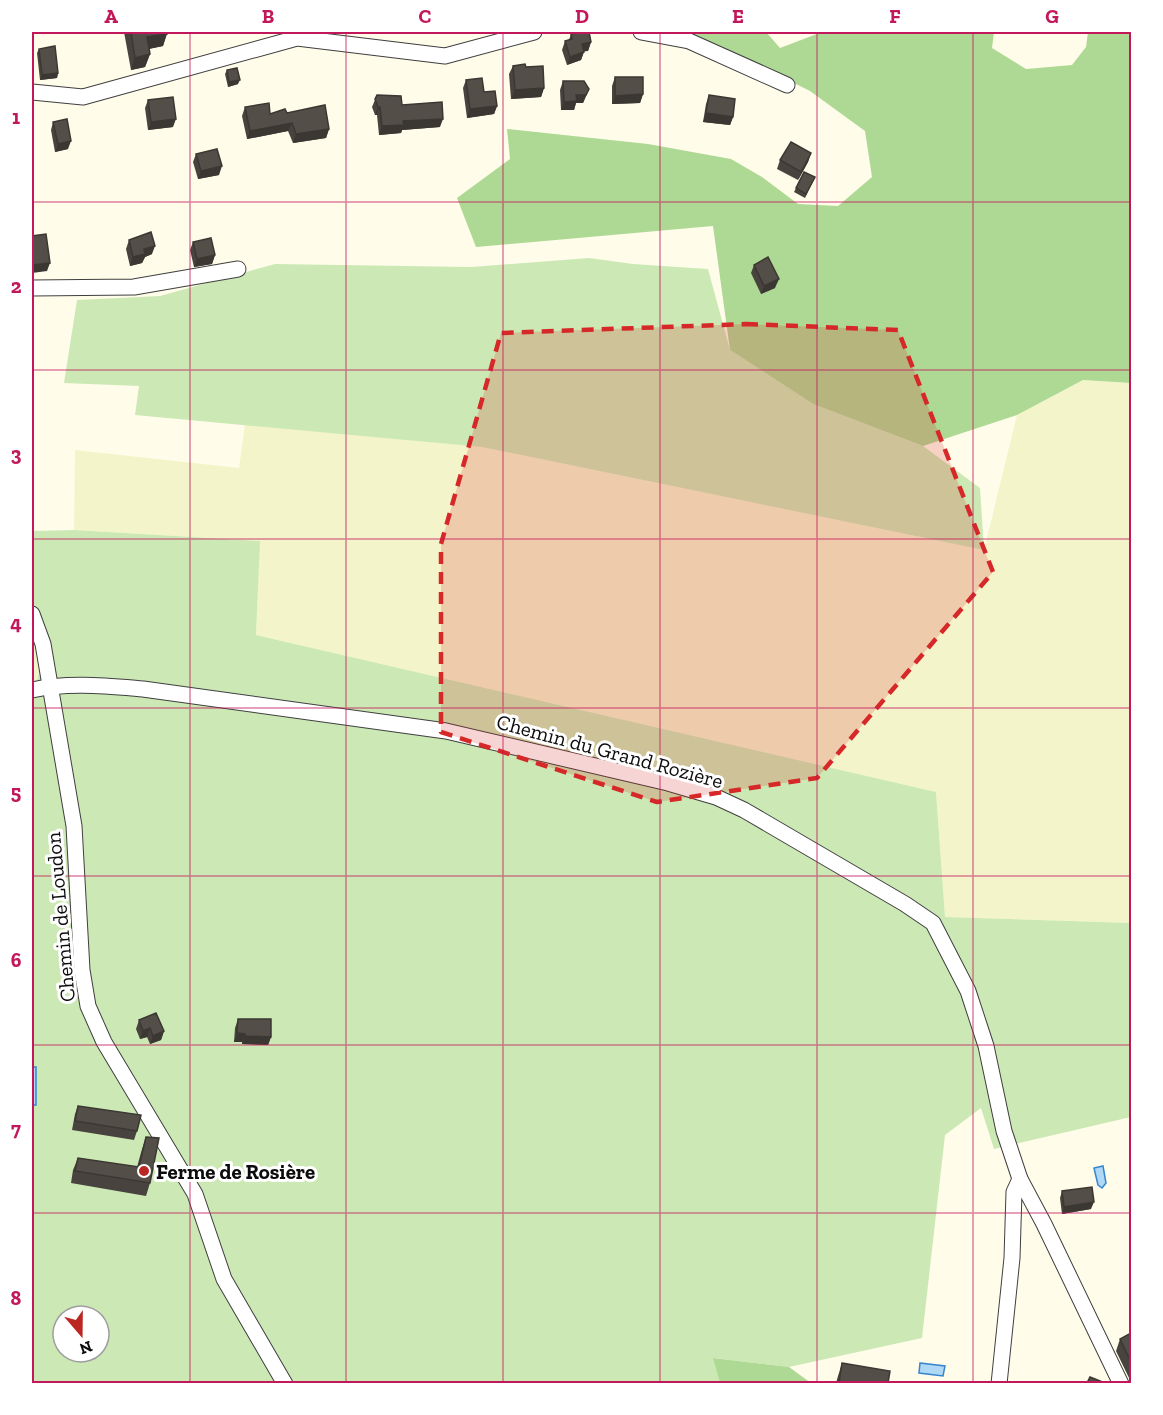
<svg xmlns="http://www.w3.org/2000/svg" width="1163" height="1415" viewBox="0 0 1163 1415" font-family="'Zilla Slab',serif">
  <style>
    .farmland { fill: #f4f4cb }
    .green { fill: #cce9b5; fill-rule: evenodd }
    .forest { fill: #aed994 }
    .water { fill: #afd7f6; stroke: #3686cd; stroke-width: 1.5 }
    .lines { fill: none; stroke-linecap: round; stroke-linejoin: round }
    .minor-casing { stroke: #3f3f3f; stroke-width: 17 }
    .minor { stroke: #fff; stroke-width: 15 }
    .wall { fill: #48433e }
    .shaded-wall { fill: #3b3732 }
    .building { fill: #544e48; stroke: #3b3732; stroke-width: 1.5 }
    .marked { fill: #d62828; fill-opacity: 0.2; stroke: #d62828; stroke-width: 4.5; stroke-dasharray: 12 8; stroke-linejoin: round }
    .grid { fill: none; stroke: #c2185b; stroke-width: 1.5; stroke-opacity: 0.55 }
    .poi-dot { fill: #bb2824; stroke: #fff; stroke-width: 2 }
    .labels { text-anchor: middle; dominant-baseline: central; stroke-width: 6; stroke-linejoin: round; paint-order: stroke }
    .street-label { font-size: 21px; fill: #0c0c0c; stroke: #fff }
    .poi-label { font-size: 21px; font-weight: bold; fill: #0c0c0c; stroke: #fff; text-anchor: start }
    .neatline { fill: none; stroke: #c2185b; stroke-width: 2 }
    .grid-label { font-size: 20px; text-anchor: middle; font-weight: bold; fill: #c2185b }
  </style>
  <rect width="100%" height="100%" fill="#fffcea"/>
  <g class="farmland">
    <path d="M1083,380L1131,383V923L945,917L936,792L256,635L259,541L74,530L75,450L239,468L245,424L482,447L984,550L1017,415Z"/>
    <path d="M32,626L44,660L32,692Z"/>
  </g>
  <g class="green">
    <path d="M589,258L633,264L708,269L730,350L813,404L923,446L980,488L984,550L482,447L135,415L139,386L64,383L77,300L160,296L275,264L471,267Z"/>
    <path d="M74,530L260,541L256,635L936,792L945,917L1131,923V1117L994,1149L981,1108L945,1135L922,1338L789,1367L714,1358L720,1383H32V692L44,661L32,626V531ZM63,1316H99V1352H63Z"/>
  </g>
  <g class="forest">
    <path d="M662,32H766L780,48L822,32H994L992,48L1026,69L1072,65L1086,47L1088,32H1131V383L1083,380L1017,415L923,446L813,404L730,350L713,226L476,247L457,198L510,159L507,129L648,144L731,159L762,177L798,204L838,206L872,177L865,131L810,91L714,43Z"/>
    <path d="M713,1358L789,1367L811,1383H720Z"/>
  </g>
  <g class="water">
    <rect x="32" y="1067" width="4" height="38"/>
    <path d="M1103,1166L1106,1183L1102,1188L1098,1185L1094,1168Z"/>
    <path d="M920,1363L945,1366L943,1376L919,1373Z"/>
  </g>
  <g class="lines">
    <g class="minor-casing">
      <g id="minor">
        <path d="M641,32L689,41L787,85"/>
        <path d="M32,92L83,97L297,38L445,56L534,32"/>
        <path d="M32,288L134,287L238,269"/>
        <path d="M32,614L43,644L74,826L82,970L88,1006L104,1042L195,1194L224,1279L285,1384"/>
        <path d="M32,690C68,682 106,686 143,689L446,731L668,783L716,797L744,810L905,904L933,923L968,991L986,1046L1004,1131L1020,1179"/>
        <path d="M999,1384L1012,1258L1014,1192L1020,1179L1044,1224L1121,1384"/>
      </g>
    </g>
    <use href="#minor" class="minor"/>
  </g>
  <g class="wall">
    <path d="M124,32H167L163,46L149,49L150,54L145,67L131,70Z"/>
    <path d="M571,34L591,42L588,51H584L581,60L567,65L562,50L565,41L569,40Z"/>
    <path d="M39,49L58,73L57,78L40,80L37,53Z"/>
    <path d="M513,66L526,67L544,88L541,97L511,99L509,74Z"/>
    <path d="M227,70L238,84L228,87L225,74Z"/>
    <path d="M615,77L643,94L640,103L612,104V86Z"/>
    <path d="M466,80L484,92L497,106L494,114L467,118L463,88Z"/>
    <path d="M563,81L589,89L583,103H576L574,110H561L560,90Z"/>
    <path d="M377,95L402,105L440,127L402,130L401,133L379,135L377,115H375L372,107Z"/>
    <path d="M709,95L733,117L730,125L703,122L706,104Z"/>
    <path d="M148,100L173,127L148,130L145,108Z"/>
    <path d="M245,107L270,114L287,113L329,129L326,138L293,143L288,131L247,139L242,116Z"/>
    <path d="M53,122L68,149L55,152L51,130Z"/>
    <path d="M811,153L808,162L798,180L777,169L780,160Z"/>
    <path d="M196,154L219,175L198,179L193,162Z"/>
    <path d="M815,177L805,198L794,192L796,188Z"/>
    <path d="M129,240L152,254L145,257L142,263L130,266L126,249Z"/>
    <path d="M193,242L215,255L212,264L194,267L190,250Z"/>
    <path d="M754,265L775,288L761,294L751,273Z"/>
    <path d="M238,1019L271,1037L268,1045L242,1044V1042H234L235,1028Z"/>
    <path d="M139,1020L164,1031L161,1040L150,1044L147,1037L140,1039L136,1029Z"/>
    <path d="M78,1106L137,1131L134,1140L72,1130L75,1114Z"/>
    <path d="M146,1137L150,1183L146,1196L71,1183L73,1170L78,1158L137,1167L142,1149Z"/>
    <path d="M1062,1191L1091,1209L1062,1214L1060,1198Z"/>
    <path d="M1131,1333V1383H1130V1380L1116,1351L1120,1339Z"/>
    <path d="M842,1363L888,1383H836L838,1376Z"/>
  </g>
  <g class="shaded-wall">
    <path d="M167,34L163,46L143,50L147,37Z"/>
    <path d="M591,42L588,51L579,52L582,44Z"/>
    <path d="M584,52L581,60L567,65L570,57Z"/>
    <path d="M150,54L145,67L131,70L135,58Z"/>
    <path d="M58,73L57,78L40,80L42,75Z"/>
    <path d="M240,80L238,84L228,87L229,82Z"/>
    <path d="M544,88L541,97L511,99L515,90Z"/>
    <path d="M589,89L583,103H576L574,110H561L564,102Z"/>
    <path d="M643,94L640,103L612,104L615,96Z"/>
    <path d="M497,106L494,114L467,118L470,109Z"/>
    <path d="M378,107H380L377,115H375Z"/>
    <path d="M706,113L733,117L730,125L703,122Z"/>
    <path d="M176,119L173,127L148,130L151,122Z"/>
    <path d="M443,119L440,127L402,130L401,133L379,135L382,126L403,121Z"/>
    <path d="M292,123L288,131L247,139L250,131Z"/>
    <path d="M329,129L326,138L293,143L296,134Z"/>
    <path d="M71,141L68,149L55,152L58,144Z"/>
    <path d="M811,153L808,162L798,180L801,172Z"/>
    <path d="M222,166L219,175L198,179L201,171Z"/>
    <path d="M155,246L152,254L145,257L142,263L130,266L133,257L144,249Z"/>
    <path d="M215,255L212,264L194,267L197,259Z"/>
    <path d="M50,263L47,271L32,273V265Z"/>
    <path d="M779,279L775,288L761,294L764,286Z"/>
    <path d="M150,1028L147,1037L140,1039L143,1031Z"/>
    <path d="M164,1031L161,1040L150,1044L153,1036Z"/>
    <path d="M237,1033L245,1034L242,1042H234Z"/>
    <path d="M245,1036L271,1037L268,1045L242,1044Z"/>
    <path d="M1094,1202L1091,1209L1062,1214L1064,1207Z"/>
  </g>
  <g class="building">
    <path d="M131,32H167V34L147,37L150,54L135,58Z"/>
    <path d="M582,32H589L591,42L582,44L584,52L570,57L565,41L572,39L571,34Z"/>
    <path d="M55,46L58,73L42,75L39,49Z"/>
    <path d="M525,64L526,67L543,66L544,88L515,90L513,66Z"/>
    <path d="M237,68L240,80L229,82L227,70Z"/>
    <path d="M615,77H643V94L615,96Z"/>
    <path d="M482,78L484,92L495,91L497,106L470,109L466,80Z"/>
    <path d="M563,81H584L589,89L586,95H576L577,101L564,102Z"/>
    <path d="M377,95L401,96L402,105L442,102L443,119L403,121L404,125L382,126L380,107H378L375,99Z"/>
    <path d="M709,95L735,99L733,117L706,113Z"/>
    <path d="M173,97L176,119L151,122L148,100Z"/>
    <path d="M269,103L270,114L285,109L287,113L325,105L329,129L296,134L292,123L250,131L245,107Z"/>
    <path d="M67,119L71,141L58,144L53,122Z"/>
    <path d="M791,142L811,153L801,172L780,160Z"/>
    <path d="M217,149L222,166L201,171L196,154Z"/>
    <path d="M804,172L815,177L806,194L796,188Z"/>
    <path d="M151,232L155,246L144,249L145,254L133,257L129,240Z"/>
    <path d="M46,234L50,263L32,265V236Z"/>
    <path d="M211,238L215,255L197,259L193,242Z"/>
    <path d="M768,257L779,279L764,286L754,265Z"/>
    <path d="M156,1013L164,1031L153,1036L150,1028L143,1031L139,1020Z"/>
    <path d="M238,1019H271V1037L245,1036V1034L237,1033Z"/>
    <path d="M78,1106L141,1115L137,1131L75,1121Z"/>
    <path d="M146,1137L159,1138L150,1183L75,1171L78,1158L139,1167Z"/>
    <path d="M1092,1187L1094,1202L1064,1207L1062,1191Z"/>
    <path d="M1131,1333V1362L1120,1339Z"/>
    <path d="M842,1363L890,1371L888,1383H839Z"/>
    <path d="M1090,1377L1105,1383H1087Z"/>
  </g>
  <path class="marked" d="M746,324L898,330L993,572L817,778L657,802L441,732V544L501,333Z"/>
  <path class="grid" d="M190,32V1384M346,32V1384M503,32V1384M660,32V1384M817,32V1384M973,32V1384M32,202H1132M32,370H1132M32,539H1132M32,708H1132M32,876H1132M32,1045H1132M32,1213H1132"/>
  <circle class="poi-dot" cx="144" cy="1171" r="6"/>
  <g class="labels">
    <g class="street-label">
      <text transform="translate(610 751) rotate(15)">Chemin du Grand Rozière</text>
      <text transform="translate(60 917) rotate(-95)">Chemin de Loudon</text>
    </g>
    <g class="poi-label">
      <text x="156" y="1171">Ferme de Rosière</text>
    </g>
  </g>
  <rect width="1163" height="1415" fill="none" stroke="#ffffff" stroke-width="66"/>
  <g transform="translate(81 1334) rotate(160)"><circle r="28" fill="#ffffff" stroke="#9e9e9e" stroke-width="1.5"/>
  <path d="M0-4.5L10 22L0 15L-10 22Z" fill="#bb2824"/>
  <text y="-9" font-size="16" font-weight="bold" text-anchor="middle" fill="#0c0c0c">N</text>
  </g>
  <rect x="33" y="33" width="1097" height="1349" class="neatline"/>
  <g class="grid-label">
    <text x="111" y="23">A</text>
    <text x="268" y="23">B</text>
    <text x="425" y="23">C</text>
    <text x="582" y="23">D</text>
    <text x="738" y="23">E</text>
    <text x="895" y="23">F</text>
    <text x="1052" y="23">G</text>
    <text x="16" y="124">1</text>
    <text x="16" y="293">2</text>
    <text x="16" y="461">3</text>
    <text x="16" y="630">4</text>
    <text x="16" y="799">5</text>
    <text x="16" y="967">6</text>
    <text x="16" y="1136">7</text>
    <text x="16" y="1305">8</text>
  </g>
</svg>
